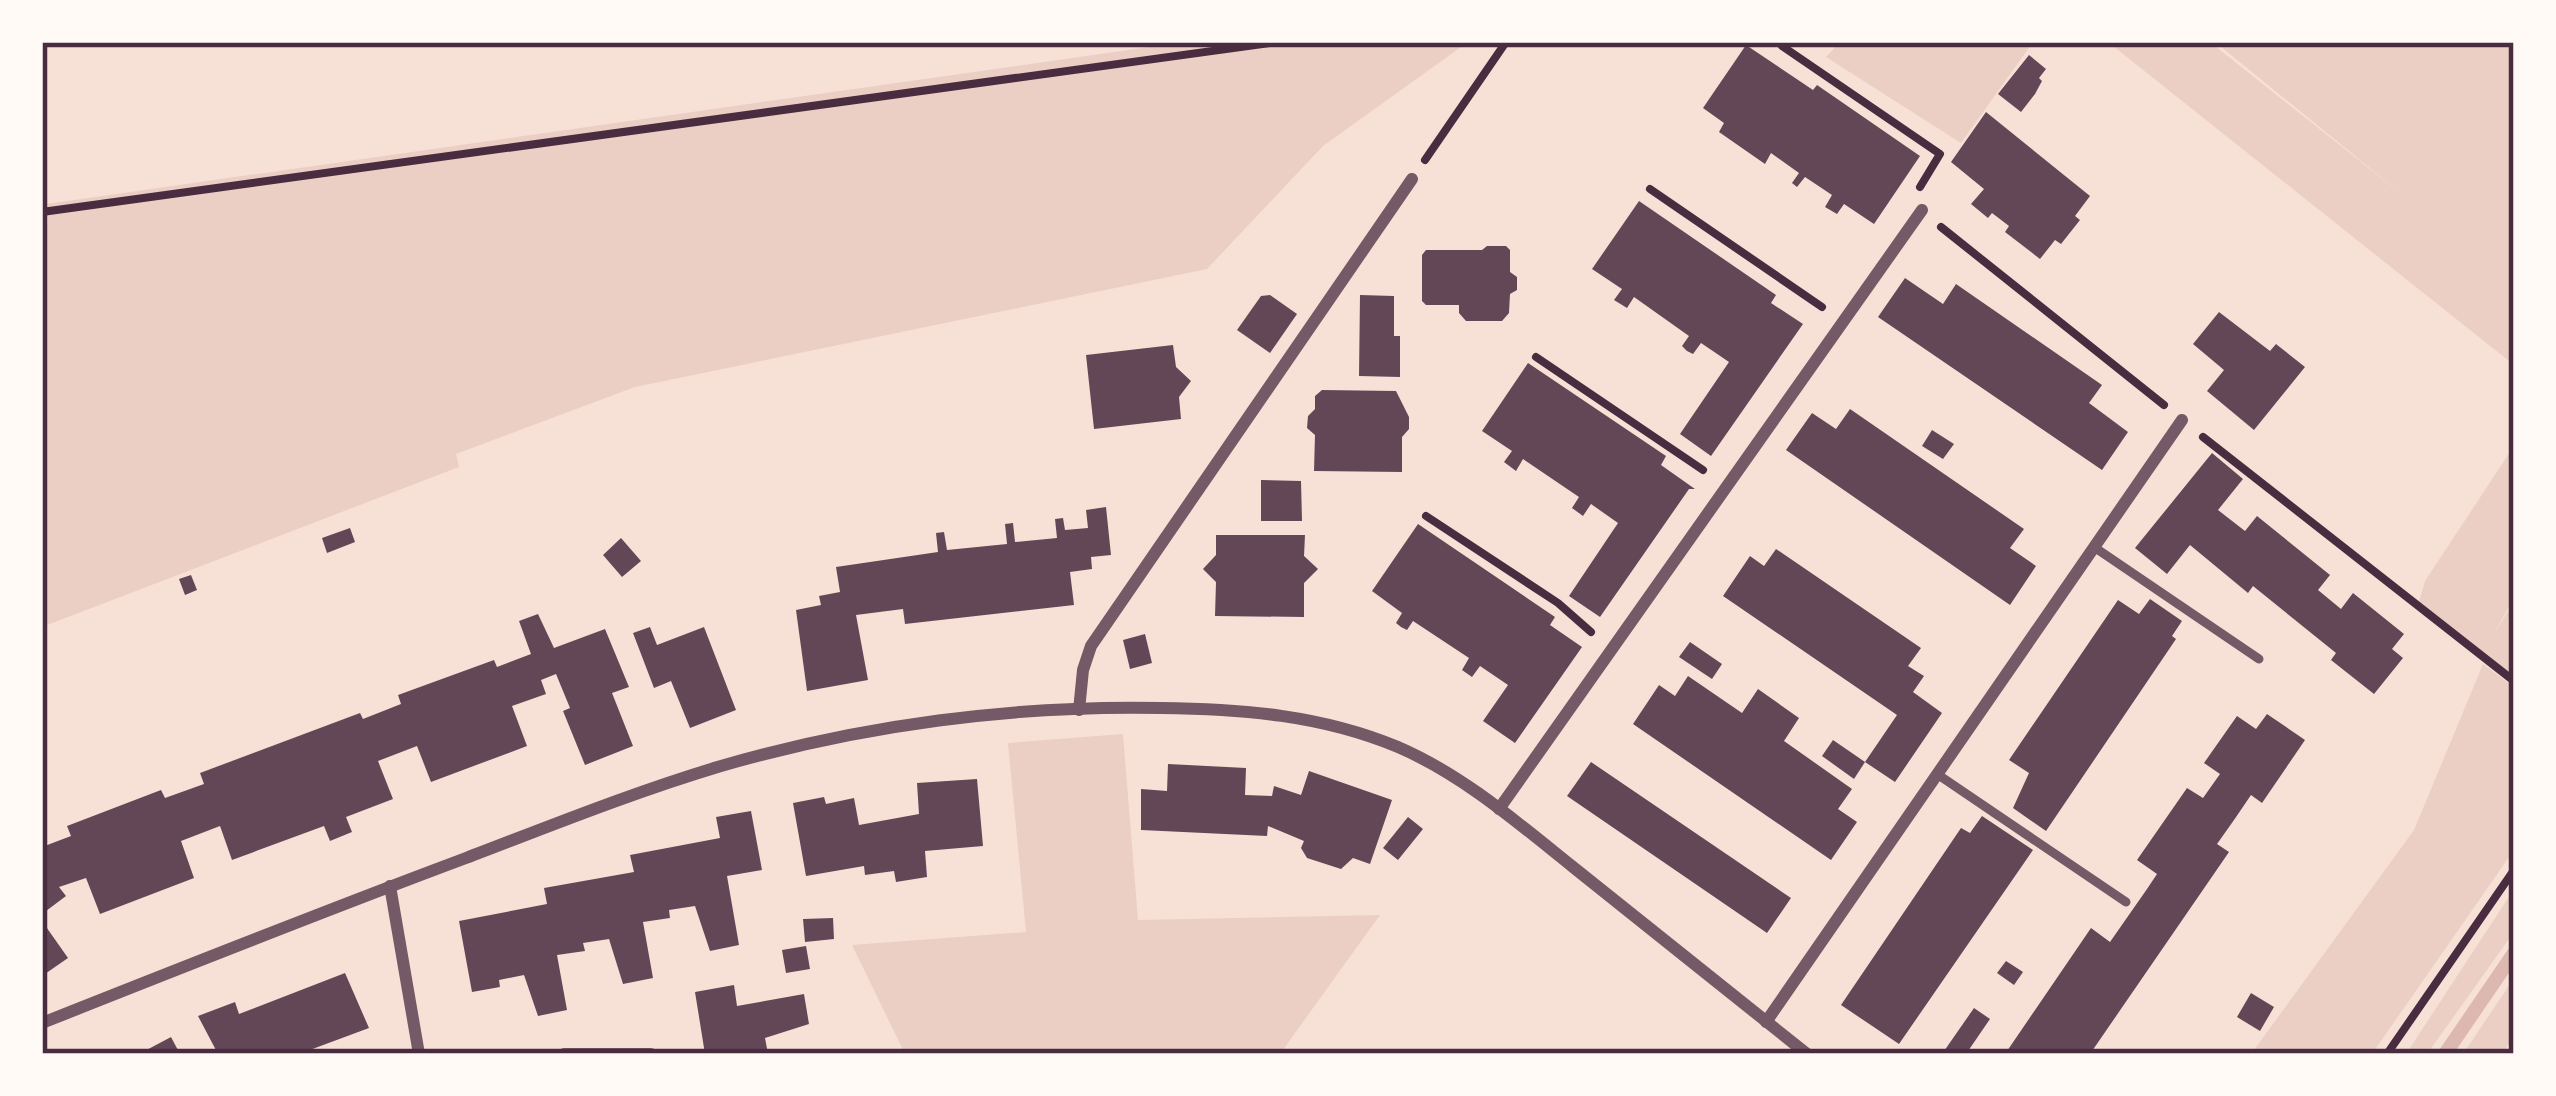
<svg xmlns="http://www.w3.org/2000/svg" width="2556" height="1096" viewBox="0 0 2556 1096" font-family="Mulish,sans-serif">
  <style>
    .green { fill: #ebcfc5 }
    .lines { fill: none; stroke-linecap: round; stroke-linejoin: round }
    .stream { stroke: #dcb8b0; stroke-width: 14 }
    .building { fill: #644757 }
    .path { stroke: #4a2c40; stroke-width: 8 }
    .service { stroke: #755966; stroke-width: 9 }
    .minor { stroke: #755966; stroke-width: 12 }
    .neatline { fill: none; stroke: #4a2c40; stroke-width: 4.5 }
  </style>
  <rect width="100%" height="100%" fill="#f7e1d7"/>
  <g class="green">
    <path d="M1184,42H1468L1323,146L1207,269L635,387L456,454L459,467L42,627V225L48,223L46,204Z"/>
    <path d="M1840,42H2033L1961,143L1826,57Z"/>
    <path d="M2108,42H2210L2404,196L2215,42H2514V365Z"/>
    <path d="M2514,446V598L2493,635L2514,602V676L2419,602L2425,581Z"/>
    <path d="M2483,664L2514,687V850L2372,1054H2251L2414,830Z"/>
    <path d="M1123,734L1138,920L1380,915L1280,1054H905L852,945L1026,932L1008,743Z"/>
    <path d="M2514,889V932L2427,1054H2406Z"/>
    <path d="M2514,978V1036L2502,1054H2463Z"/>
  </g>
  <g class="lines">
    <path class="stream" d="M2445,1054L2514,953"/>
  </g>
  <g class="building">
    <path d="M1746,45L1813,90L1817,85L1920,156L1874,224L1844,204L1837,214L1825,207L1832,195L1805,177L1797,187L1792,183L1799,173L1771,153L1765,164L1719,132L1724,123L1703,108Z"/>
    <path d="M2029,55L2046,69L2039,78L2042,81L2035,94L2021,112L1998,94Z"/>
    <path d="M1986,112L2090,196L2075,216L2080,220L2061,244L2055,240L2040,259L2005,232L2009,226L1992,213L1988,218L1971,204L1984,189L1951,162Z"/>
    <path d="M1639,201L1776,295L1771,303L1803,324L1711,456L1680,434L1729,362L1701,343L1693,354L1687,351L1682,346L1689,336L1634,297L1627,308L1614,300L1622,289L1592,269Z"/>
    <path d="M1487,246H1506L1510,250V272L1517,277V290L1510,294L1509,313L1502,321H1466L1459,313V305H1426L1422,301V255L1426,250H1482Z"/>
    <path d="M1905,278L1943,304L1956,284L2102,385L2089,403L2128,432L2102,470L1878,317Z"/>
    <path d="M1270,295L1297,314L1270,353L1237,330L1261,296Z"/>
    <path d="M1360,295L1394,296V336H1400V377L1359,376Z"/>
    <path d="M2219,312L2270,351L2276,344L2305,367L2254,430L2207,391L2224,370L2193,344Z"/>
    <path d="M1173,345L1176,367L1191,381L1179,397L1181,419L1094,429L1086,355Z"/>
    <path d="M1528,363L1666,456L1661,465L1695,489H1689L1600,617L1569,596L1618,523L1591,504L1583,516L1572,508L1579,497L1523,459L1516,471L1504,462L1512,451L1482,431Z"/>
    <path d="M1322,390L1396,391L1409,417V429L1402,437V472L1314,471L1315,435L1307,428L1308,416L1315,409V396Z"/>
    <path d="M1850,409L2024,529L2010,548L2036,566L2010,605L1786,450L1812,413L1836,429Z"/>
    <path d="M1932,430L1954,444L1943,459L1922,446Z"/>
    <path d="M2212,453L2243,479L2218,510L2245,531L2257,516L2330,575L2318,590L2341,609L2353,593L2404,634L2392,649L2403,658L2374,694L2331,660L2336,653L2253,586L2248,593L2190,545L2167,574L2135,548Z"/>
    <path d="M1261,480L1301,481L1302,521H1261Z"/>
    <path d="M1106,507L1111,555L1091,557L1092,569L1070,572L1074,605L905,624L903,609L856,615L868,680L807,691L796,610L821,605L819,596L840,592L836,567L938,552L936,533L944,532L947,550L1007,544L1005,524L1013,523L1015,542L1057,538L1055,519L1063,518L1065,530L1088,528L1086,510Z"/>
    <path d="M1418,524L1555,617L1550,625L1582,647L1515,743L1483,721L1508,685L1480,666L1472,677L1462,670L1469,658L1413,621L1407,630L1401,627L1396,623L1402,613L1372,591Z"/>
    <path d="M350,528L355,542L327,553L322,538Z"/>
    <path d="M1216,535H1305L1304,556L1318,569L1304,583V617L1215,616L1216,582L1203,569L1216,555Z"/>
    <path d="M621,538L641,561L622,577L603,555Z"/>
    <path d="M1776,549L1921,648L1908,666L1924,676L1913,692L1942,713L1895,782L1865,762L1897,715L1723,596L1750,556L1764,566Z"/>
    <path d="M191,575L197,590L185,595L179,579Z"/>
    <path d="M2150,599L2182,621L2172,636L2176,639L2046,831L2013,808L2029,773L2009,760L2118,600L2139,614Z"/>
    <path d="M538,614L554,648L605,629L629,687L612,693L633,746L585,765L563,711L570,708L556,674L541,680L546,694L512,706L527,746L431,782L417,746L378,761L393,799L346,817L352,832L330,841L324,826L232,860L220,826L181,841L194,878L100,914L86,878L59,887L66,896L42,914V847L71,836L67,826L161,790L165,798L204,784L200,773L360,713L363,719L401,704L398,695L494,660L497,667L531,654L519,621Z"/>
    <path d="M650,627L657,645L704,627L736,710L690,728L671,681L654,688L633,633Z"/>
    <path d="M1145,634L1152,663L1130,669L1123,640Z"/>
    <path d="M1690,642L1722,664L1712,679L1679,657Z"/>
    <path d="M1688,676L1742,713L1758,689L1799,718L1784,741L1852,789L1838,809L1857,822L1831,860L1633,724L1659,685L1675,696Z"/>
    <path d="M2267,714L2305,740L2262,803L2251,795L2234,820L2217,844L2229,852L2090,1054H2005L2091,928L2110,942L2147,889L2157,874L2137,860L2187,788L2203,798L2220,774L2204,763L2237,716L2256,729Z"/>
    <path d="M1833,740L1865,762L1854,779L1822,756Z"/>
    <path d="M1591,762L1791,898L1767,933L1567,796Z"/>
    <path d="M1168,764L1246,768L1245,795L1272,796L1274,786L1301,795L1309,771L1392,800L1370,864L1353,858L1341,869L1307,858L1301,848L1304,841L1268,826L1267,836L1141,830V789L1167,791Z"/>
    <path d="M977,779L983,846L925,851L927,877L896,882L894,871L865,875L864,866L806,876L793,803L824,797L826,804L854,798L859,825L919,814L917,783Z"/>
    <path d="M751,811L762,870L727,876L739,945L710,951L695,906L669,910L670,918L643,922L653,978L623,984L609,939L583,943L585,951L557,955L567,1010L538,1016L524,975L499,980L500,987L472,992L459,921L547,904L544,888L634,872L630,855L720,838L716,817Z"/>
    <path d="M1982,816L2033,850L1899,1044L1841,1005L1961,828L1970,833Z"/>
    <path d="M1408,817L1423,829L1398,860L1383,848Z"/>
    <path d="M833,918L834,939L805,942L803,919Z"/>
    <path d="M42,921L68,958L42,976Z"/>
    <path d="M806,946L810,969L786,973L782,950Z"/>
    <path d="M2006,961L2023,972L2014,985L1997,973Z"/>
    <path d="M345,973L369,1028L299,1054H218L198,1016L235,1002L239,1014Z"/>
    <path d="M734,985L737,1006L804,994L809,1024L765,1038L768,1054H705L695,992Z"/>
    <path d="M2251,993L2274,1007L2260,1031L2237,1017Z"/>
    <path d="M1974,1008L1990,1019L1966,1054H1942Z"/>
    <path d="M171,1037L180,1054H139Z"/>
  </g>
  <g class="lines">
    <g class="path">
      <path d="M1782,46L1940,154L1920,187"/>
      <path d="M1425,160L1506,42"/>
      <path d="M1650,189L1822,307"/>
      <path d="M42,212L1277,42"/>
      <path d="M1941,227L2164,405"/>
      <path d="M1536,357L1703,470"/>
      <path d="M2203,437L2514,681"/>
      <path d="M1426,516L1558,603L1591,632"/>
      <path d="M2387,1054L2514,870"/>
    </g>
    <g class="service">
      <path d="M2094,547L2259,659"/>
      <path d="M1937,774L2126,902"/>
    </g>
    <g class="minor">
      <path d="M1079,710L1083,670L1091,646L1412,179"/>
      <path d="M1499,809L1922,210"/>
      <path d="M390,886L419,1054"/>
      <path d="M1766,1022L2182,420"/>
      <path d="M42,1023C183,967 324,911 466,858C550,826 634,792 721,766C862,725 1014,705 1161,708C1243,709 1321,715 1398,747C1463,775 1518,823 1573,867C1651,929 1729,992 1807,1054"/>
      <path d="M564,1054H651"/>
    </g>
  </g>
  <rect width="2556" height="1096" fill="none" stroke="#fffaf5" stroke-width="90"/>
  <rect x="45" y="45" width="2466" height="1006" class="neatline"/>
</svg>
